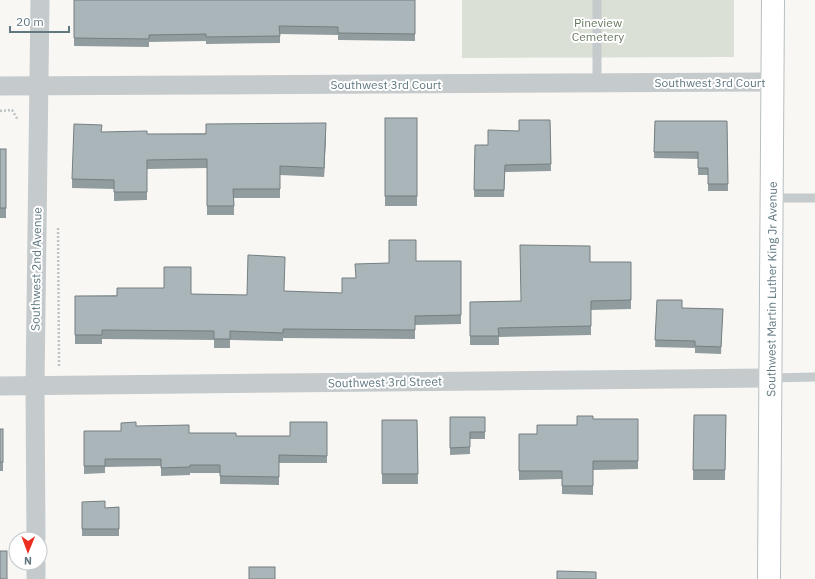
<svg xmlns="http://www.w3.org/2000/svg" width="815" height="579" viewBox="0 0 815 579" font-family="'IBM Plex Sans',sans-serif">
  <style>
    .green { fill: #dae0d5 }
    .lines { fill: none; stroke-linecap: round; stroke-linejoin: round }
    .secondary-casing { stroke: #b7bec1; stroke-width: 24 }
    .path { stroke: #bec2c3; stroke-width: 2.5; stroke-dasharray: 2 2; stroke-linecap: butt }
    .lane { stroke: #c5cacc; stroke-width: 9 }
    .street { stroke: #c5cacc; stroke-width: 19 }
    .secondary { stroke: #fff; stroke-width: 22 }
    .wall { fill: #919c9e }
    .shaded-wall { fill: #767f81 }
    .building { fill: #a9b5b8; stroke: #767f81 }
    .labels { text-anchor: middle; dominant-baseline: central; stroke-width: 4; stroke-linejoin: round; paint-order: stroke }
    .park-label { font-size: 12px; fill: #687960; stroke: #fff }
    .street-label { font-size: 12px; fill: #617881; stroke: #fff }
  </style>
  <rect width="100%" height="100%" fill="#f8f7f4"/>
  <path class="green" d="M462,0H734V57L462,58Z"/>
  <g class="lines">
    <g class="secondary-casing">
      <g id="secondary">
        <path id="s1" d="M769,579L773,0"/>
      </g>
    </g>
    <g class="path">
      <path d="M0,111L12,110L18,120"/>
      <path d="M58,228L59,367"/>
    </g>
    <g class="lane">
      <path d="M597,0V82"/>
      <path d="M771,198H815"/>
      <path d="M771,378L815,377"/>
    </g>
    <g class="street">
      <path d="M0,86L773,82"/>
      <path d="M0,386L771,378"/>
      <path d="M36,539L35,386L40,0"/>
      <path d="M36,563V579"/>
    </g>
    <use href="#secondary" class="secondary"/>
  </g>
  <g class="wall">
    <path d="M74,0H415V41L338,40V35L280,34V43L206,44V41L149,42V47L74,46Z"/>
    <rect x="385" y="118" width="32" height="88"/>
    <path d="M550,120L551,171L505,172L504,197H474L475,145H488Z"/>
    <path d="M655,121H727L728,191H708V175H698V159L654,158Z"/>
    <path d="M102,132L147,134L326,132L324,177L280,175V198H234V215H207V168L147,169V200L114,201V189L72,188V179Z"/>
    <rect x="0" y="149" width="6" height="69"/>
    <path d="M416,261H461V324L415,325V339L283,338V341L230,340V348H214V340L102,339V344H75V296L191,294L247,295L284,291L342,293L356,278Z"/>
    <path d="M590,262H631V309L591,310V335L499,337V345H470V302L521,301Z"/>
    <path d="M657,300L682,308L723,309L721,354L695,353V348L655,347Z"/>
    <path d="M694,415H726L725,480H693Z"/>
    <path d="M450,417H485V439H470V454L450,455Z"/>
    <path d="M593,419H638V469L593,470V495L562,494V479L519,480V434H537L577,425Z"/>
    <path d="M382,420H417L418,484H382Z"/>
    <path d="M327,422V463H279V485L220,484V473H190V475L161,476V466L105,467V473L84,474V431H121L136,426L189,433L236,436H290Z"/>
    <rect x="0" y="429" width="3" height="42"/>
    <path d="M82,502L105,508L119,507V536H82Z"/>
  </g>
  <path class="shaded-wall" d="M326,123V132L324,177V168Z"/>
  <g class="building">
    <path d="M74,0H415V34L338,33V27L279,26L280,36L206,37V34L149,35V39L74,38Z"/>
    <rect x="385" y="118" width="32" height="78"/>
    <path d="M519,120H550L551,164L505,165L504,190H474L475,145H488V130L519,131Z"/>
    <path d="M655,121H727L728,184H708V168H698V152H654Z"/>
    <path d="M326,123L324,168L280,166V189H233L234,206H207V159L147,160V192H114V180L72,179L74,124L102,125L101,132L147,131V134H206V124Z"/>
    <rect x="0" y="149" width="6" height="59"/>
    <path d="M389,240H416V261H461V315L415,316V330L283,329V333L230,331V339H214V331L102,330V335H75V296H117V288H164V267H191V294L247,295L248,255L285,257L284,291L342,293V278H356L355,264L389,263Z"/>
    <path d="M520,245L590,246V262H631V300L591,301V326L498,328L499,336H470V302L521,301Z"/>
    <path d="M657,300H682V308L723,309L721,347L695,346V341L655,340Z"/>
    <path d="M694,415H726L725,470H693Z"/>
    <path d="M577,416H593V419H638V461H593V486H562V471H519V434H537V425H577Z"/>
    <path d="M450,417H485V432H470V447L450,448Z"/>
    <path d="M382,420H417L418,474H382Z"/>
    <path d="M136,422V426L189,425V433H236V436H290V422H327V456L279,455V477L220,476V465H190V467L161,468V459H105V466H84V431H121V423Z"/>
    <rect x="0" y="429" width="3" height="33"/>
    <path d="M105,501V508L119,507V529H82V502Z"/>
    <rect x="0" y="551" width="7" height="28"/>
    <rect x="249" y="567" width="26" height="12"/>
    <path d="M557,571L596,572V579H557Z"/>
  </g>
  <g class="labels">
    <g class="park-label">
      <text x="598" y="22">Pineview<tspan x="598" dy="14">Cemetery</tspan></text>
    </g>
    <g class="street-label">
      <text x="710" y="82">Southwest 3rd Court</text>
      <text x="386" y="84">Southwest 3rd Court</text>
      <text transform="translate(36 269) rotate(-89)">Southwest 2nd Avenue</text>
      <text stroke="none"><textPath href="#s1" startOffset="290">Southwest Martin Luther King Jr Avenue</textPath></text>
      <text transform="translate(385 382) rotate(-1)">Southwest 3rd Street</text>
    </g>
  </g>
  <g transform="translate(28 551) rotate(181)"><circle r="19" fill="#ffffff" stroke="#c0c9cd"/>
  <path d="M0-3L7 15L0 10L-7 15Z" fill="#ec2e20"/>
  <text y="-6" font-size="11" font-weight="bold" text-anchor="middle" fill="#617881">N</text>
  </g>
  <path d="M10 26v6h59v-6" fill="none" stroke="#617881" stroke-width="2"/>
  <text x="16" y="26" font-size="12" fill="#617881" stroke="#ffffff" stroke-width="3" paint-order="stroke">20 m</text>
</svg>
